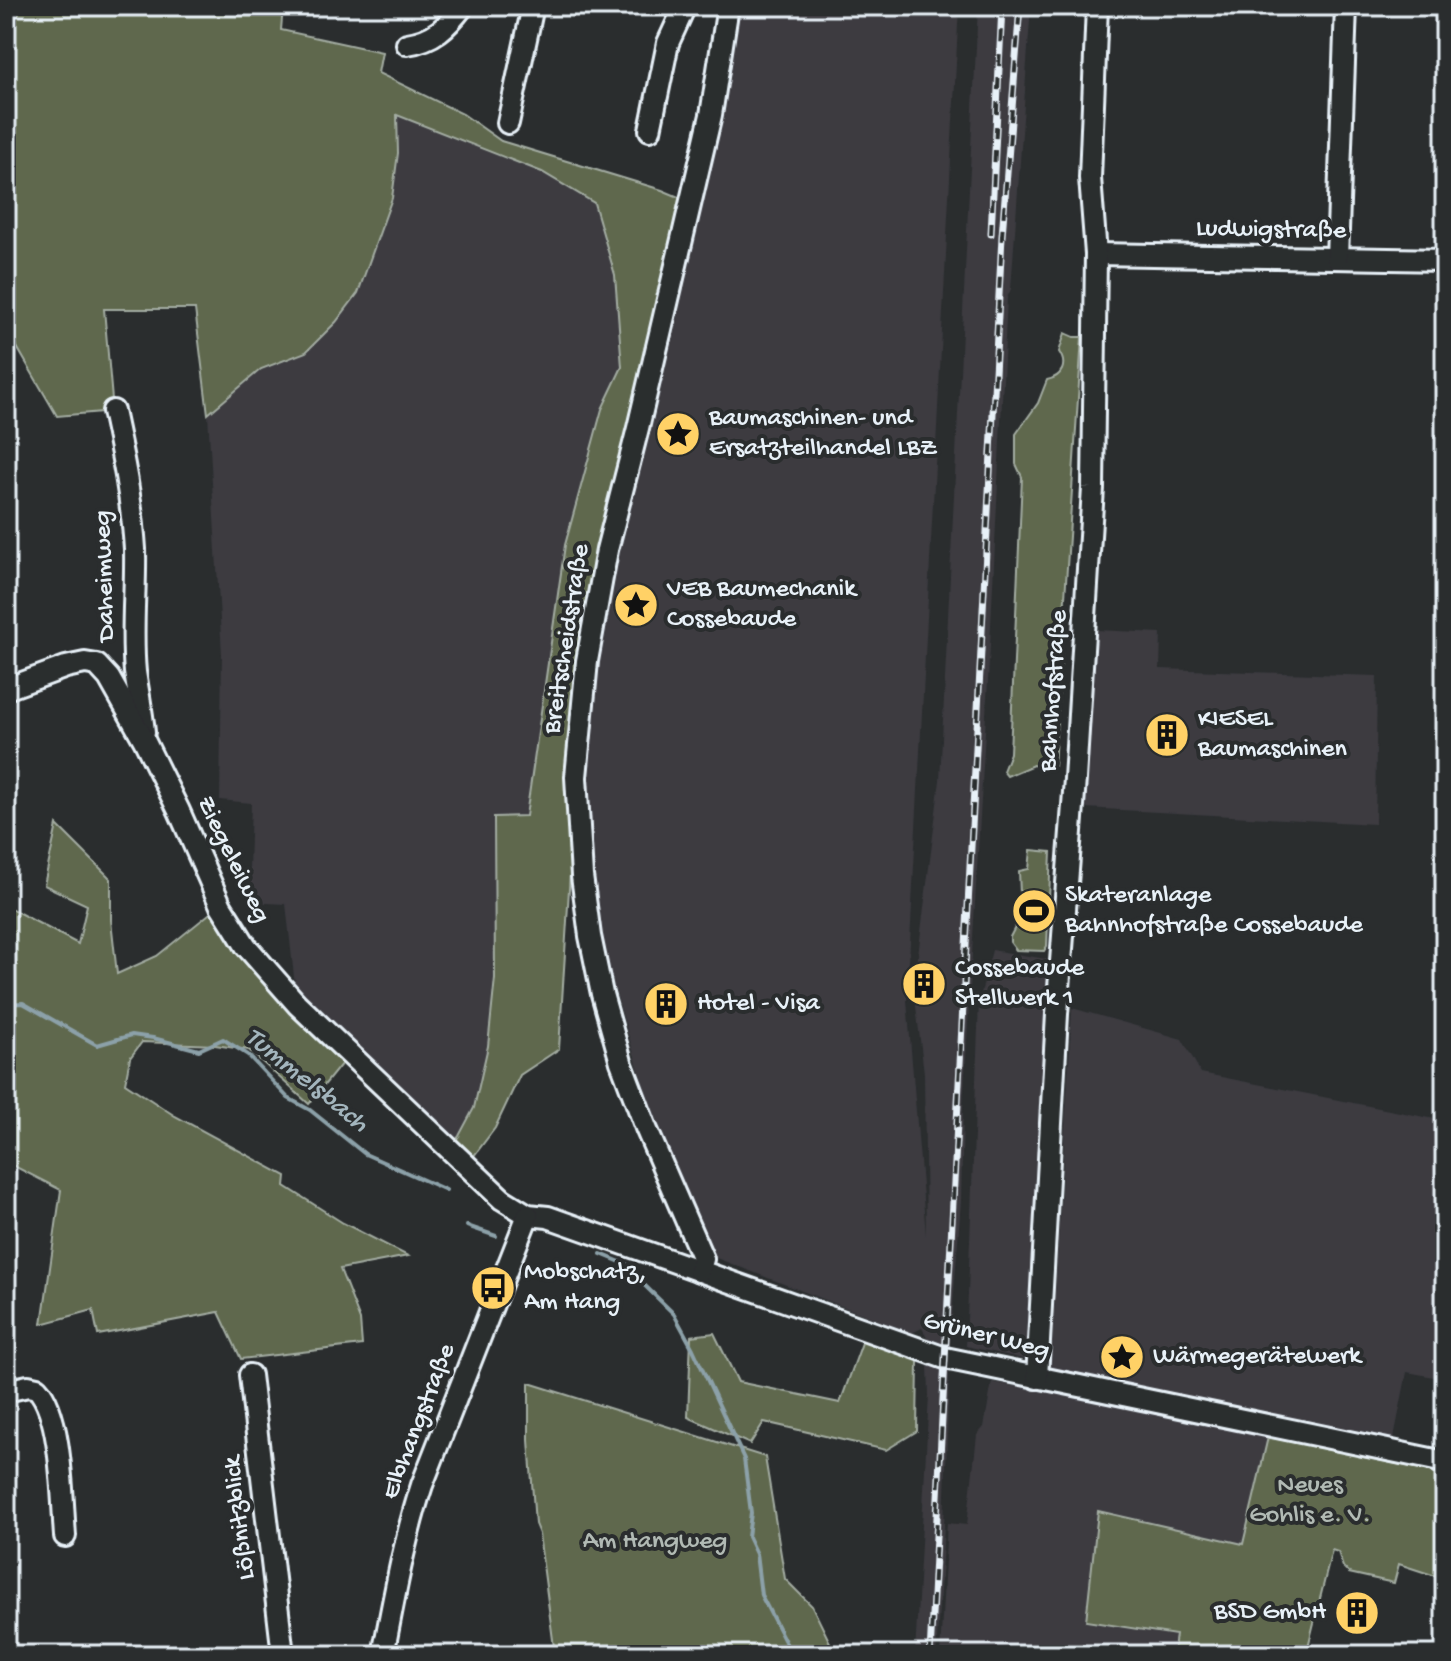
<svg xmlns="http://www.w3.org/2000/svg" width="1451" height="1661" viewBox="0 0 1451 1661" font-family="'Gochi Hand',sans-serif">
  <style>
    .built { fill: #3c3b41 }
    .green { fill: #5e674d; stroke: #a3aca2; stroke-width: 2 }
    .lines { fill: none; stroke-linecap: round; stroke-linejoin: round }
    .stream { stroke: #8ca1a9; stroke-width: 4 }
    .minor-casing { stroke: #e8f1f8; stroke-width: 26 }
    .minor { stroke: #2a2d2e; stroke-width: 20 }
    .rail-casing { stroke: #e8f1f8; stroke-width: 7 }
    .rail { stroke: #2a2d2e; stroke-width: 4; stroke-dasharray: 12; stroke-linecap: butt }
    .labels { text-anchor: middle; dominant-baseline: central; stroke-width: 8; stroke-linejoin: round; paint-order: stroke }
    .street-label { font-size: 26px; fill: #e8f1f8; stroke: #2a2d2e }
    .poi-label { font-size: 26px; fill: #e8f1f8; stroke: #2a2d2e; text-anchor: start }
    .park-label { font-size: 26px; fill: #b1bab4; stroke: #2a2d2e }
    .water-label { font-size: 28px; font-style: italic; fill: #a3b5bd; stroke: #2a2d2e }
  </style>
  <rect width="100%" height="100%" fill="#2a2d2e"/>
  <filter id="ink" filterUnits="userSpaceOnUse"><feTurbulence type="fractalNoise" baseFrequency=".0125" numOctaves="2"/><feDisplacementMap in="SourceGraphic" scale="16" xChannelSelector="R" yChannelSelector="G"/><feConvolveMatrix kernelMatrix="1 2 1 2 8 2 1 2 1" color-interpolation-filters="sRGB"/></filter>
  <g filter="url(#ink)">
    <g class="built">
      <path d="M736,6H959L907,1000L926,1236L924,1073L916,1006L917,963L940,780L978,6H1031L1011,289L1007,298L990,646L963,1109L961,1201L950,1345L944,1526L936,1655H915L929,1395L927,1337L922,1328L912,1333L716,1258L655,1124L604,954L576,777L587,661Z"/>
      <path d="M396,114L542,172L594,203L615,275L622,367L602,409L565,545L526,817H495V978L488,1046L474,1108L459,1136L449,1149L297,1004L286,904L248,902L251,803L220,800L222,654L208,414L261,369L306,352L398,153Z"/>
      <path d="M1096,630L1161,633L1160,669L1377,676L1375,824L1085,808Z"/>
      <path d="M992,950L1046,959L1049,965L1042,1207L1031,1361L966,1346L979,1001Z"/>
      <path d="M1072,1008L1182,1039L1201,1073L1445,1121V1379L1407,1372L1389,1463L1268,1437L1243,1544L1098,1511L1086,1620L1176,1634L1173,1655H940L947,1523L967,1525L977,1435L984,1427L992,1382L1049,1392Z"/>
    </g>
    <g class="green">
      <path d="M6,6H283L281,30L382,52L378,73L463,114L501,141L662,190L691,202L643,398L576,777L559,1049L520,1075L495,1128L467,1165L449,1149L459,1136L474,1108L488,1046L495,978L494,817L526,816L565,545L602,409L622,367L615,275L594,203L542,172L397,115L398,153L392,198L358,293L336,322L306,352L261,369L208,414L195,309H104L113,411L57,416L17,347L6,311Z"/>
      <path d="M1065,333L1074,337H1082L1054,766L1033,765L1007,776L1003,771L1010,753L1022,477L1016,464V434L1038,403L1047,380C1062,377 1068,365 1059,352Z"/>
      <path d="M57,825L111,879V920L117,974L157,956L214,910L347,1057L309,1104L249,1050L215,1045L142,1042L130,1058L125,1083L175,1116L286,1176L285,1186L343,1223L408,1256L340,1269L360,1320L362,1345L241,1359L219,1312L98,1335L93,1310L42,1324L61,1190L6,1162V906L78,944L87,905L44,885Z"/>
      <path d="M1031,850L1051,852L1047,946L1044,951L1016,950L1010,942V937L1021,916L1019,871L1029,869Z"/>
      <path d="M714,1333L738,1382L840,1403L863,1340L918,1360L917,1431L886,1450L764,1422L750,1444L688,1417L691,1336Z"/>
      <path d="M529,1383L765,1457L785,1579L812,1606L836,1655H555L539,1534L535,1524L529,1440Z"/>
      <path d="M1268,1437L1445,1474V1579L1399,1564L1394,1583L1349,1573L1343,1567L1338,1552L1332,1550L1306,1655H1173L1176,1635L1086,1621L1098,1511L1243,1544Z"/>
    </g>
    <g class="lines">
      <g class="stream">
        <path d="M6,1004L23,1003L97,1045L132,1035L153,1038L199,1050L223,1039L248,1055L288,1098L310,1110L365,1154L446,1190"/>
        <path d="M467,1226L496,1236"/>
        <path d="M601,1254L630,1266L635,1276L674,1314L693,1349L744,1459L751,1513L748,1537L756,1554L761,1595L792,1655"/>
      </g>
      <g class="minor-casing">
        <g id="minor">
          <path d="M407,44C434,40 447,27 463,6"/>
          <path d="M508,123L533,6"/>
          <path d="M650,130L668,43L685,6"/>
          <path d="M1096,254L1445,260"/>
          <path d="M1337,258L1346,6"/>
          <path d="M113,411C123,457 132,502 135,549C136,590 131,631 135,672C138,692 142,712 144,732"/>
          <path d="M6,689L66,667L85,663L97,665L109,678L144,740L179,811L221,906L246,946L297,1004L502,1199L528,1215L548,1217L945,1358L1445,1462"/>
          <path d="M699,1271L703,1259L646,1128L621,1062L602,994L590,936L582,876L576,777L587,661L607,550L638,428L711,115L728,6"/>
          <path d="M250,1375L283,1655"/>
          <path d="M1037,1378L1057,1014L1075,779L1093,488L1096,254L1090,178L1097,6"/>
          <path d="M6,1391L28,1386L37,1388C62,1414 62,1499 65,1536"/>
          <path d="M383,1655C394,1598 404,1540 422,1485L528,1215"/>
        </g>
      </g>
      <use href="#minor" class="minor"/>
      <g class="rail-casing">
        <g id="rail">
          <path d="M991,234L1002,6"/>
          <path d="M930,1655L1002,236L1020,6"/>
        </g>
      </g>
      <use href="#rail" class="rail"/>
    </g>
  </g>
  <defs>
    <g id="sight-disc" transform="scale(2.3)"><circle r="9.5" fill="#ffd166" stroke="#2a2d2e"/><path d="M0-6L1.8-2.2L6-1.7L2.9 1.2L3.7 5.4L0 3.3L-3.7 5.4L-2.9 1.2L-6-1.7L-1.8-2.2Z" fill="#111"/></g>
    <g id="building-disc" transform="scale(2.3)"><circle r="9.5" fill="#ffd166" stroke="#2a2d2e"/><path d="M-4-6H4V6H1V3H-1V6H-4ZM-2.5-4.3h1.7v1.8h-1.7ZM.8-4.3h1.7v1.8H.8ZM-2.5-1h1.7V.8h-1.7ZM.8-1h1.7V.8H.8Z" fill="#111"/></g>
    <g id="stadium-disc" transform="scale(2.3)"><circle r="9.5" fill="#ffd166" stroke="#2a2d2e"/><path d="M0-5a6.5 5 0 1 0 0 10a6.5 5 0 1 0 0-10ZM-3.5-1.8h7v3.6h-7Z" fill="#111"/></g>
    <g id="bus-disc" transform="scale(2.3)"><circle r="9.5" fill="#ffd166" stroke="#2a2d2e"/><path d="M-5-6H5V4H4V6H2V4H-2V6H-4V4H-5ZM-3.5-4V0h7V-4ZM-3.5 1.2v1.5H-2V1.2ZM2 1.2v1.5H3.5V1.2Z" fill="#111"/></g>
  </defs>
  <g fill-rule="evenodd">
    <use href="#sight-disc" x="678" y="434"/>
    <use href="#sight-disc" x="636" y="605"/>
    <use href="#building-disc" x="1167" y="735"/>
    <use href="#stadium-disc" x="1034" y="911"/>
    <use href="#building-disc" x="924" y="984"/>
    <use href="#building-disc" x="666" y="1004"/>
    <use href="#bus-disc" x="493" y="1288"/>
    <use href="#sight-disc" x="1122" y="1357"/>
    <use href="#building-disc" x="1357" y="1613"/>
  </g>
  <g class="labels">
    <g class="street-label">
      <text transform="translate(1271 231) rotate(1)">Ludwigstraße</text>
      <text transform="translate(106 576) rotate(-92)">Daheimweg</text>
      <text transform="translate(568 639) rotate(-81)">Breitscheidstraße</text>
      <text transform="translate(1055 691) rotate(-86)">Bahnhofstraße</text>
      <text transform="translate(232 860) rotate(64)">Ziegeleiweg</text>
      <text transform="translate(986 1337) rotate(14)">Grüner Weg</text>
      <text transform="translate(420 1422) rotate(-69)">Elbhangstraße</text>
      <text transform="translate(241 1518) rotate(-97)">Lößnitzblick</text>
    </g>
    <g class="poi-label">
      <text x="709" y="419">Baumaschinen- und<tspan x="709" dy="30">Ersatzteilhandel LBZ</tspan></text>
      <text x="667" y="590">VEB Baumechanik<tspan x="667" dy="30">Cossebaude</tspan></text>
      <text x="1198" y="720">KIESEL<tspan x="1198" dy="30">Baumaschinen</tspan></text>
      <text x="1065" y="896">Skateranlage<tspan x="1065" dy="30">Bahnhofstraße Cossebaude</tspan></text>
      <text x="955" y="969">Cossebaude<tspan x="955" dy="30">Stellwerk 1</tspan></text>
      <text x="697" y="1004">Hotel - Visa</text>
      <text x="524" y="1273">Mobschatz,<tspan x="524" dy="30">Am Hang</tspan></text>
      <text x="1153" y="1357">Wärmegerätewerk</text>
      <text x="1326" y="1613" text-anchor="end">BSD GmbH</text>
    </g>
    <g class="park-label">
      <text x="1310" y="1486">Neues<tspan x="1310" dy="30">Gohlis e. V.</tspan></text>
      <text x="655" y="1542">Am Hangweg</text>
    </g>
    <g class="water-label">
      <text transform="translate(306 1081) rotate(39)">Tummelsbach</text>
    </g>
  </g>
  <rect width="1451" height="1661" fill="none" stroke="#2a2d2e" stroke-width="32"/>
  <rect x="16" y="16" width="1419" height="1629" fill="none" stroke="#e8f1f8" stroke-width="3" filter="url(#ink)"/>
</svg>
